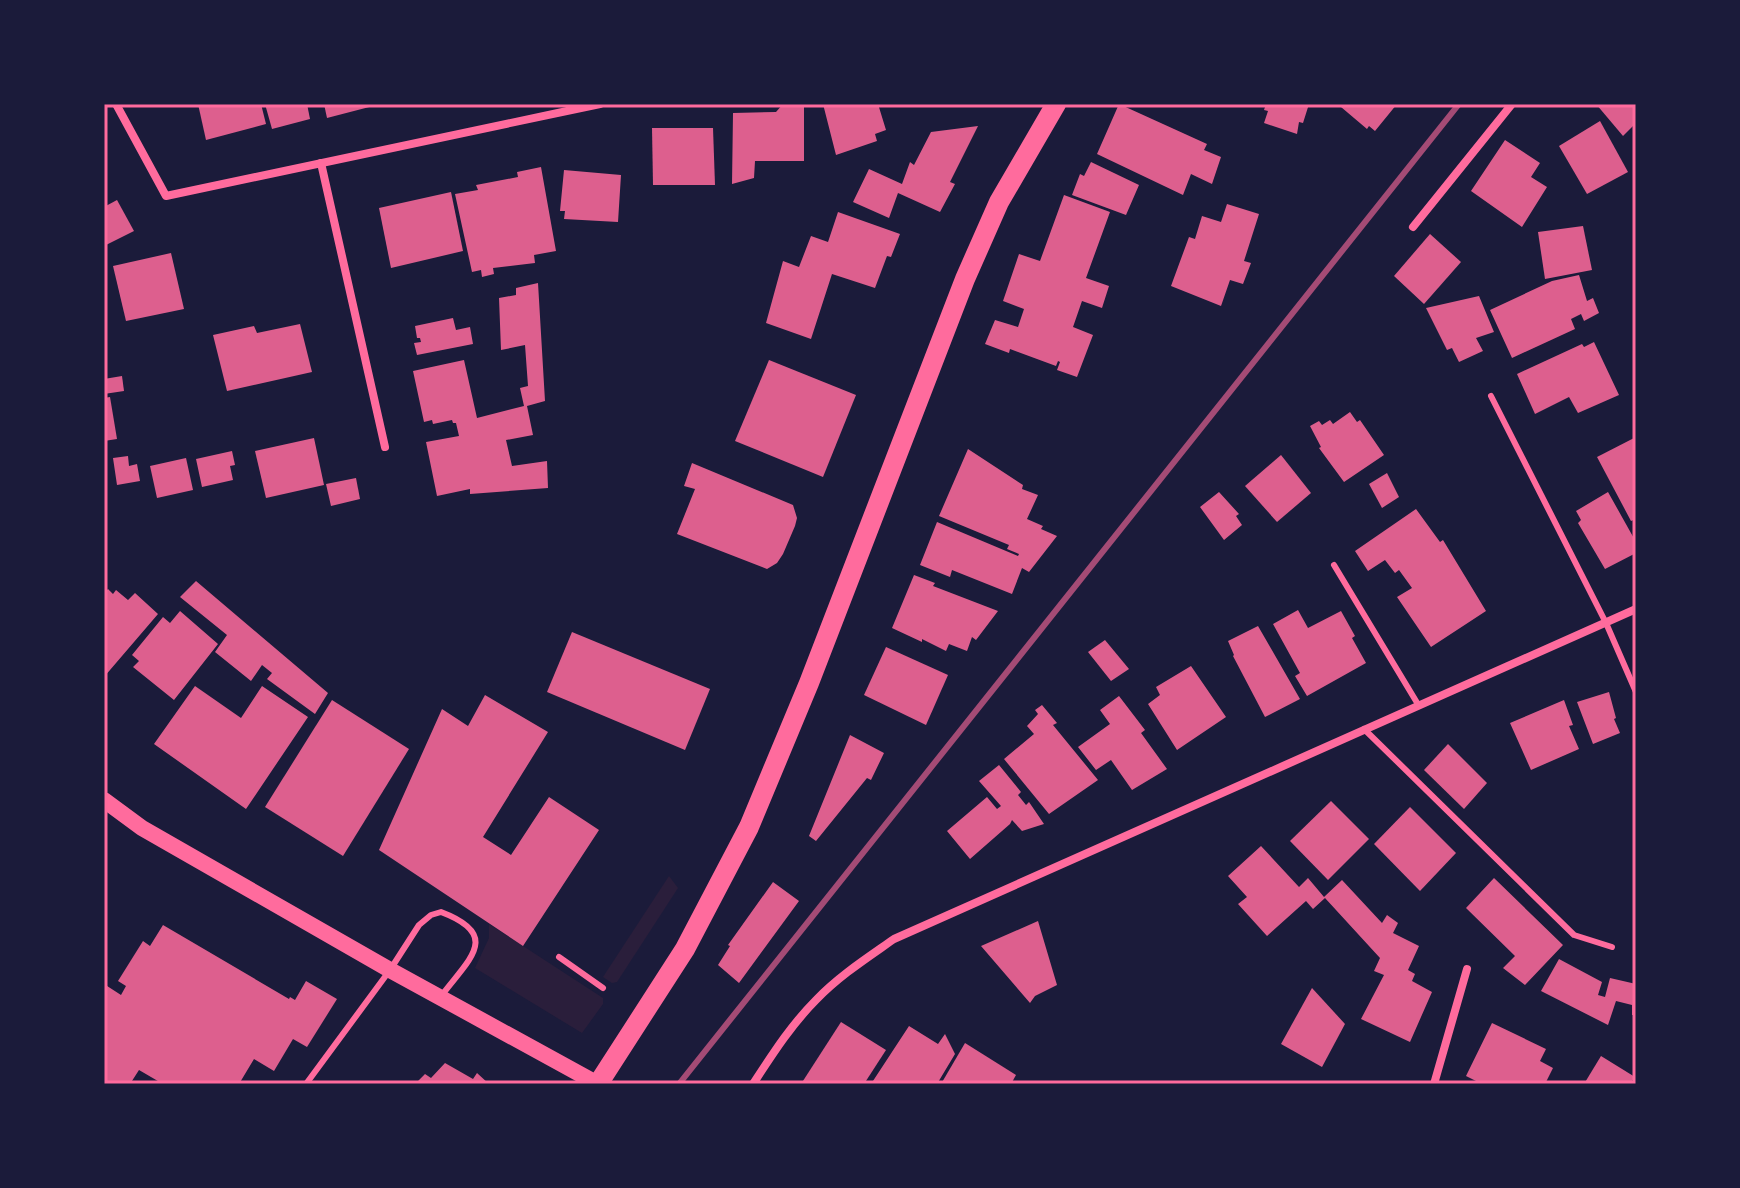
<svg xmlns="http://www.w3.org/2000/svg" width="1740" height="1188" viewBox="0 0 1740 1188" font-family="Bitter,serif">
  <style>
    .green { fill: #2a1e3b }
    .building { fill: #dd5f8e }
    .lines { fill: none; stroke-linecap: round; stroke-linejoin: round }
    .service { stroke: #ff6b9d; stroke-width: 6 }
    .minor { stroke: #ff6b9d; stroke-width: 8 }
    .secondary { stroke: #ff6b9d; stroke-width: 16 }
    .primary { stroke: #ff6b9d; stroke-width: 20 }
    .rail { stroke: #a44b75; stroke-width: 6 }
    .neatline { fill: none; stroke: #ff6b9d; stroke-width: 3 }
  </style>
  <rect width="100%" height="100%" fill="#1b1b3a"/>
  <g class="green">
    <path d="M669,876L678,888L617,982L612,983L603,977Z"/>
    <path d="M489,924L603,998V1004L582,1033L475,968L489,938Z"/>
  </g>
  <g class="building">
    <path d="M198,104H261L266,124L206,140Z"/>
    <path d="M265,104H307L310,119L272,129Z"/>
    <path d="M324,104H377V105L327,118Z"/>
    <path d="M783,104L804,106V161H755L754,178L732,184L733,113L776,112Z"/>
    <path d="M823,104H878L886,130L875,134L877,141L836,155Z"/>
    <path d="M1119,104L1207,144L1204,150L1221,157L1212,184L1191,174L1183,195L1097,154Z"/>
    <path d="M1266,104H1309L1303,123L1299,122L1297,134L1264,123L1268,111L1264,110Z"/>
    <path d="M1344,104H1397L1375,131L1369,126L1367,129L1341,107Z"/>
    <path d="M1596,104H1636V123L1623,136Z"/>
    <path d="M1600,121L1628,172L1587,194L1559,146Z"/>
    <path d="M978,126L950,182L955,184L940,212L898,193L889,218L853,202L869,169L902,184L910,162L914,165L931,132Z"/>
    <path d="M652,128H713L715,185H653Z"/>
    <path d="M1505,140L1540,163L1531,177L1547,187L1522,227L1471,191Z"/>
    <path d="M1091,162L1139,185L1126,215L1072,195L1080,174L1084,176Z"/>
    <path d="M541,167L556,251L534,255L535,263L493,268L494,274L482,277L481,270L472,272L455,194L478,190L476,185L518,177L517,172Z"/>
    <path d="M564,170L621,175L618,222L564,219L565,211H560Z"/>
    <path d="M451,192L463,251L391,268L379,208Z"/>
    <path d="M1064,195L1110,212L1086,278L1109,286L1102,308L1082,301L1073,327L1093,335L1077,377L1057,370L1060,362L1058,361L1056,366L1010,349L1009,353L985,344L995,320L1018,327L1024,309L1003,301L1019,254L1040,261Z"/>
    <path d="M117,200L134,231L104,246V207Z"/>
    <path d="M1227,204L1259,214L1244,261L1251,263L1243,284L1230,280L1221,306L1171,286L1189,237L1195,239L1202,216L1221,222Z"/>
    <path d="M838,212L900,234L891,257L887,256L875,288L832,274L811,339L766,323L783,261L799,267L811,236L828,242Z"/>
    <path d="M1583,226L1592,270L1545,279L1538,232Z"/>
    <path d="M1430,234L1461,262L1424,304L1394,276Z"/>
    <path d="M171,253L184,309L126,321L113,266Z"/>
    <path d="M1579,275L1587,301L1593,298L1599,313L1584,321L1581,314L1571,319L1575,329L1512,358L1490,310L1552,281Z"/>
    <path d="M538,283L545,401L527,406L533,435L506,440L512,466L547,461L548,488L470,494V489L437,496L426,442L459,436L456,423H453L452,420L433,424L432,420L424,422L413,371L464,360L477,418L524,406L520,388L528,386L525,345L501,350L499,298L516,295V288Z"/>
    <path d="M1479,296L1494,332L1476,338L1483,351L1459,362L1452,348L1447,350L1426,308Z"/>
    <path d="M453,318L456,330L470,327L473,344L417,355L414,343L421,342L420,338H417L415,326Z"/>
    <path d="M300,324L312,372L227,391L213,335L254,326L257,333Z"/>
    <path d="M1594,342L1619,395L1578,413L1569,397L1535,414L1517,374L1582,344L1584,347Z"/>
    <path d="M769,360L856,395L823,477L735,441Z"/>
    <path d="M122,376L124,391L104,394V379Z"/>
    <path d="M110,397L117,439L104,441V398Z"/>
    <path d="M1350,412L1357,422L1360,420L1384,455L1344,482L1319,448L1321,447L1310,426L1319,421L1322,425L1330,420L1333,424Z"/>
    <path d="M1636,437V519L1631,521L1597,457Z"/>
    <path d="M314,438L324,485L266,498L255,451Z"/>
    <path d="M968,449L1023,485L1022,489L1038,495L1027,519L1043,526L1041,529L1057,536L1029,572L1022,568L1012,594L952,570L950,577L920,565L937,522L1018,556L1019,554L1007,549L1009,545L939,516Z"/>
    <path d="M232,451L235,465L230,466L233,480L202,487L196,459Z"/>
    <path d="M1281,455L1311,493L1277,522L1245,486Z"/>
    <path d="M128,456L129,466L137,464L140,481L117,485L113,458Z"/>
    <path d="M186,458L193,490L157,498L150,466Z"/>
    <path d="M692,463L793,505L797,518L795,526L783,554L777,563L767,569L677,534L695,489L684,486Z"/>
    <path d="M1387,473L1399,497L1382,508L1369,484Z"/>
    <path d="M356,478L360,499L331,506L326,484Z"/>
    <path d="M1219,492L1239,514L1236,516L1242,525L1224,540L1200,507Z"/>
    <path d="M1608,492L1636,542V553L1605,569L1578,523L1581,520L1576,511Z"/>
    <path d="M1416,509L1440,542L1443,540L1486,611L1431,647L1397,597L1412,588L1399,570L1395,573L1385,560L1368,571L1355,551Z"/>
    <path d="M914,575L935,583L933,586L998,611L976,640L972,637L967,651L949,644L946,651L922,639V642L892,628Z"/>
    <path d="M196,581L328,693L315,714L267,679L272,673L262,665L251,681L215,652L227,635L180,597Z"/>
    <path d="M108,589L113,594L116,590L128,600L135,593L158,614L104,677V594Z"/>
    <path d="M1298,610L1308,628L1341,611L1355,636L1352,638L1366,663L1307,696L1295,676L1300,673L1273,624Z"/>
    <path d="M180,611L218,644L174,700L133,667L139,661L132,655L163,617L170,623Z"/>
    <path d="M1258,626L1300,699L1265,717L1233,656L1234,655L1228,641Z"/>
    <path d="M572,632L710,689L685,750L547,692Z"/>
    <path d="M1105,640L1129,669L1111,681L1088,652Z"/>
    <path d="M886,647L948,675L926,725L864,695Z"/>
    <path d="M1191,666L1226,717L1177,750L1148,704L1160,695L1156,687Z"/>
    <path d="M195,686L241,718L262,686L308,717L246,809L154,744Z"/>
    <path d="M1609,692L1616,718L1614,719L1620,733L1593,744L1577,702Z"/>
    <path d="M485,695L548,732L483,837L511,855L549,797L599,830L523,946L379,850L442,709L468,726Z"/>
    <path d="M1119,696L1145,730L1141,733L1167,769L1132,790L1111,760L1096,770L1078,747L1110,724L1100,710Z"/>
    <path d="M332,700L409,749L343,856L265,807Z"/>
    <path d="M1564,700L1573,725L1569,726L1579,749L1531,770L1510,723Z"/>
    <path d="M1042,705L1057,723L1053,725L1098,780L1049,814L1004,759L1034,734L1027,726L1038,714L1035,710Z"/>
    <path d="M850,735L884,753L871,780L867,778L816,841L809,836Z"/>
    <path d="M1448,744L1487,783L1464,809L1424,770Z"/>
    <path d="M999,765L1021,792L1018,795L1026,805L1029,802L1044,824L1022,831L1012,820L1010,824L970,859L947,831L987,797L997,809L1001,806L979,781Z"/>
    <path d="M1331,801L1369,839L1328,880L1290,841Z"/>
    <path d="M1410,807L1456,853L1420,891L1374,844Z"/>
    <path d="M1261,846L1299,887L1308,878L1324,897L1342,880L1382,923L1387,915L1398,923L1393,933L1419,946L1408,970L1415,974L1412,981L1432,992L1410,1042L1361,1019L1384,975L1374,971L1380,958L1325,898L1313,909L1306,901L1267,936L1238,904L1247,897L1228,876Z"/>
    <path d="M1494,878L1563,945L1525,985L1503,968L1515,956L1466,908Z"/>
    <path d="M773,882L799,901L739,983L718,965L730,946L728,945Z"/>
    <path d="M1038,921L1057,985L1035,996L1030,1003L981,946Z"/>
    <path d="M163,925L289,999L290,997L295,1000L306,981L337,999L307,1047L293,1039L274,1071L254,1059L239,1084H163L139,1070L130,1084H104V984L121,995L126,986L118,981L143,941L150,946Z"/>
    <path d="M1559,959L1602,982L1598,995L1605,997L1610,978L1636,984V1015H1632V1005L1616,1001L1608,1025L1541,991Z"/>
    <path d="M1312,988L1345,1024L1322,1067L1281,1044Z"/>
    <path d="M841,1022L886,1050L864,1084H801Z"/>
    <path d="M1492,1023L1546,1049L1540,1061L1553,1068L1545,1084H1482L1466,1076Z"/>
    <path d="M909,1026L938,1044L945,1034L955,1054L937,1084H871Z"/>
    <path d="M965,1043L1016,1075L1011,1084H941Z"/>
    <path d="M1601,1056L1635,1077L1630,1084H1584Z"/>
    <path d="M445,1063L473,1079L477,1073L489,1084H415L425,1074L431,1078Z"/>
  </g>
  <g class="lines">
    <g class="service">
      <path d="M1491,396L1606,623L1636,692"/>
      <path d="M1334,565L1419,706"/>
      <path d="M1364,729L1574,935L1612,947"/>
      <path d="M559,957L603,988"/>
      <path d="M306,1084L390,970L419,925L431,915L441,912C502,935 469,959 442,995"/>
    </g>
    <g class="minor">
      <path d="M116,104L166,196L600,104"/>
      <path d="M321,163L385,447"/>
      <path d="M1413,227L1512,104"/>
      <path d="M753,1084C772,1055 791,1025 816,1000C839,976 867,958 894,939L1636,609"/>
      <path d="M1434,1084L1467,969"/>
    </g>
    <path class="secondary" d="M104,800L142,828L390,970L598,1084"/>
    <path class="primary" d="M598,1084L685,949L749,827L809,683L965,279L999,202L1056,104"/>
    <path class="rail" d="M679,1084L1459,104"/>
  </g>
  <rect width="1740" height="1188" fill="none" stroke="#1b1b3a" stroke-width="212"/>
  <rect x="106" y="106" width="1528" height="976" class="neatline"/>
</svg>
